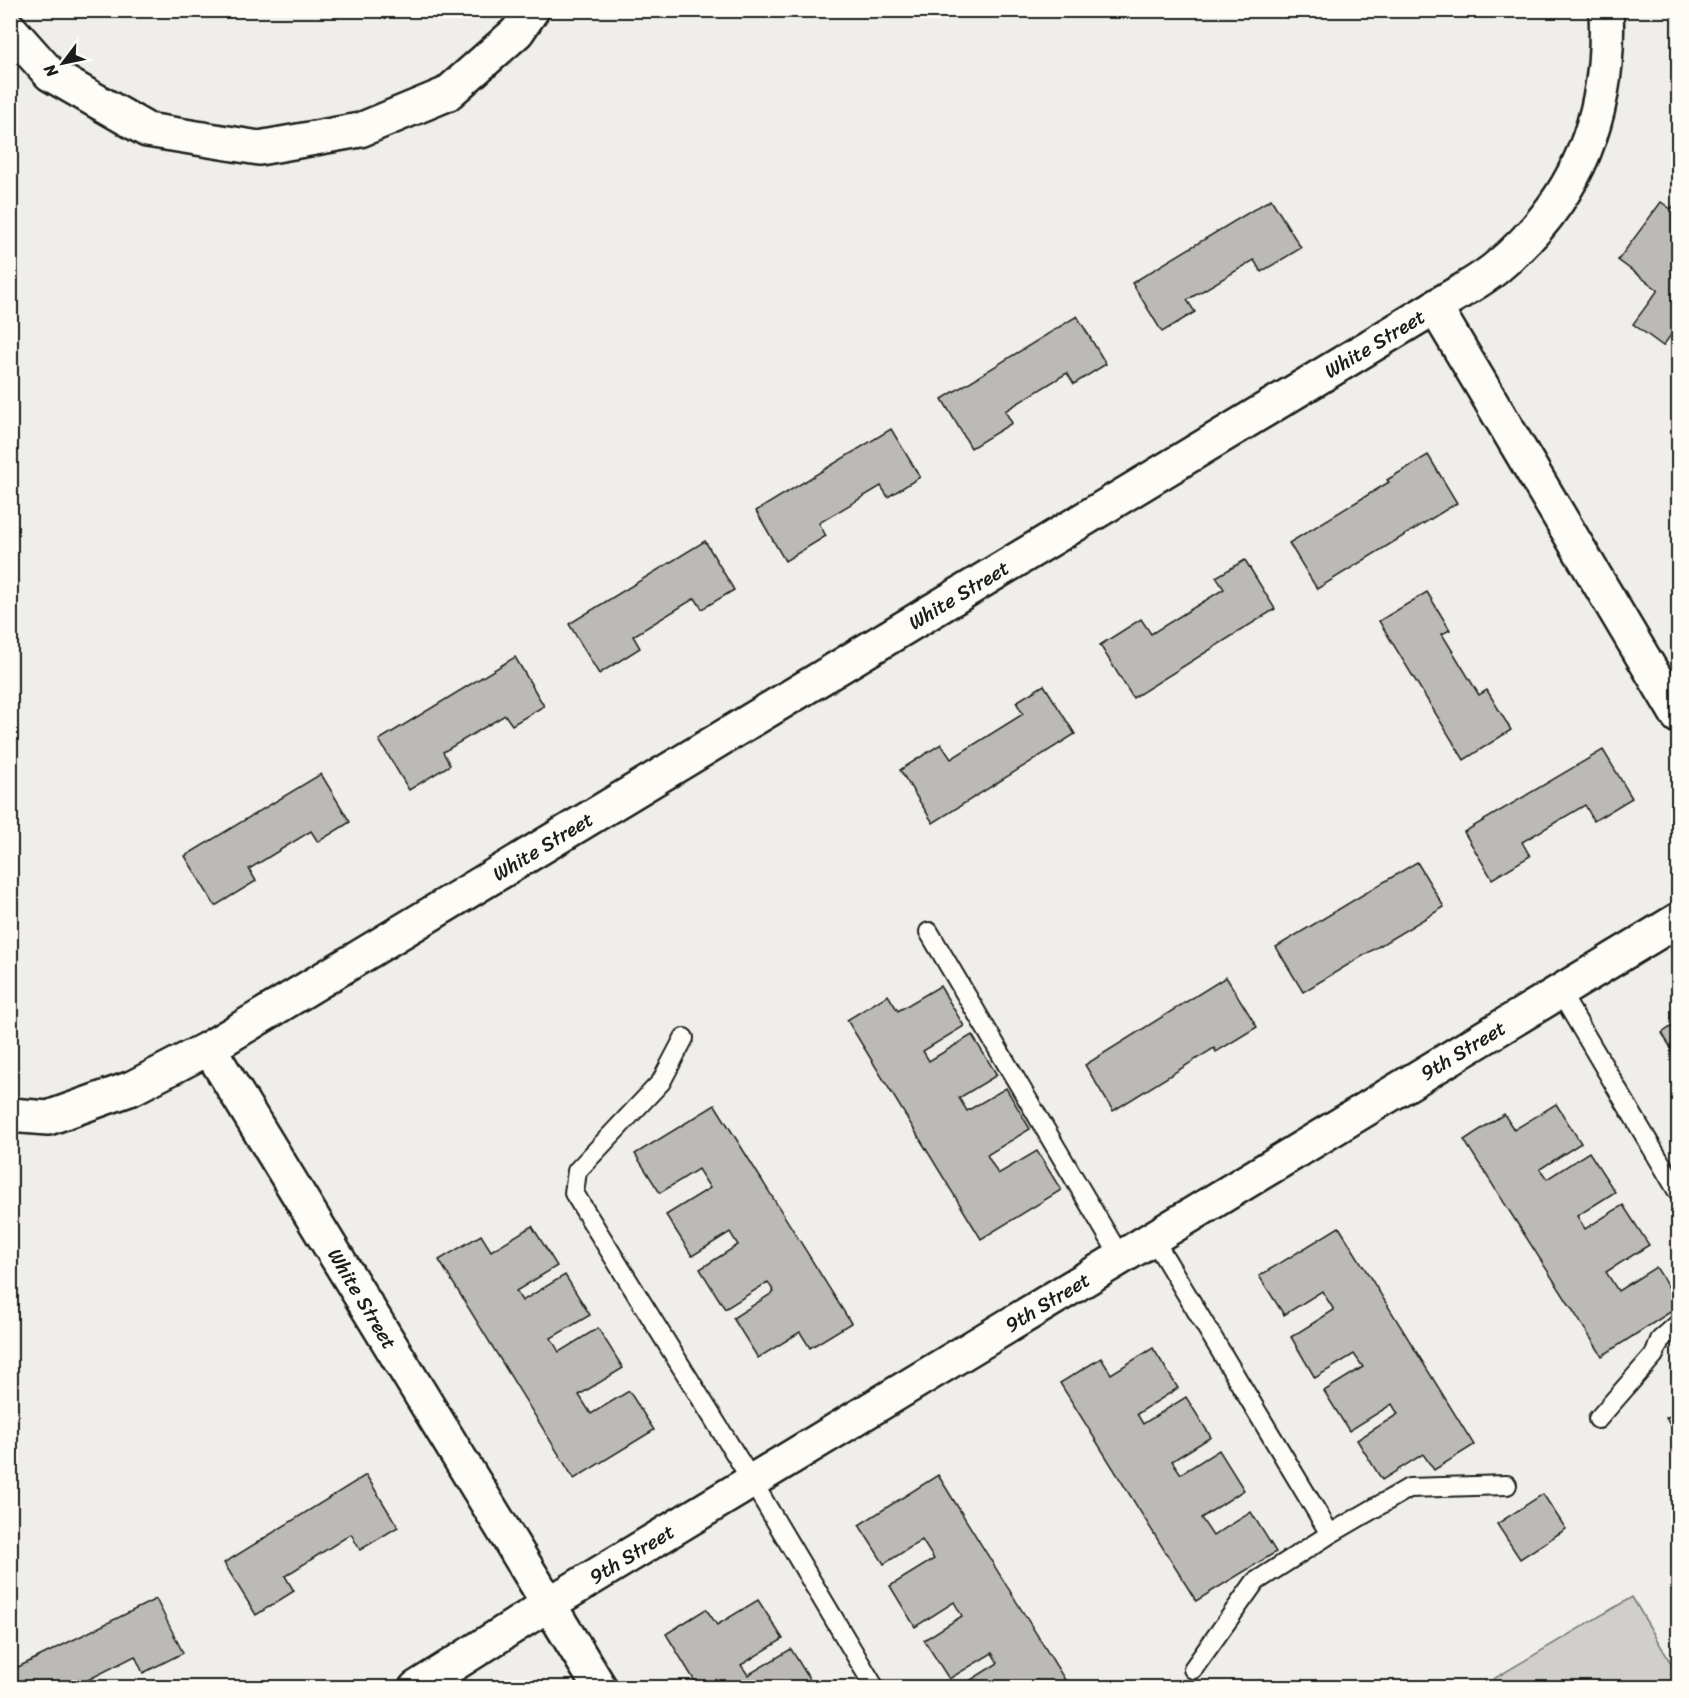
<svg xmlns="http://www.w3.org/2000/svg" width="1689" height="1698" viewBox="0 0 1689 1698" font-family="Sriracha,sans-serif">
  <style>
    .green { fill: #d0cfcc; stroke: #767674; stroke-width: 1.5 }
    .building { fill: #bbbab6; stroke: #1c1c1c; stroke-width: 1.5 }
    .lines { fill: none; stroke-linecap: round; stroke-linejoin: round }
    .service-casing { stroke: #1c1c1c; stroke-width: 22 }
    .minor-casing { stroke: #1c1c1c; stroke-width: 38 }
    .service { stroke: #fdfcf7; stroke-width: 18 }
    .minor { stroke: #fdfcf7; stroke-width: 33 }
    .labels { text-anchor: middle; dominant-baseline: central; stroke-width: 4.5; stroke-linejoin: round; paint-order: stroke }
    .street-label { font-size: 20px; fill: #1c1c1c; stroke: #fdfcf7 }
  </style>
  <rect width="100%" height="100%" fill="#f0eeea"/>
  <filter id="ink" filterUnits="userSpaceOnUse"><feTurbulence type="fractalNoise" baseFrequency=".0167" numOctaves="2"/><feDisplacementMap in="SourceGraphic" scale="12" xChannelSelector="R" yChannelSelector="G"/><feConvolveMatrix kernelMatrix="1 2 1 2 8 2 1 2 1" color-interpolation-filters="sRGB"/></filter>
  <g filter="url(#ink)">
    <path class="green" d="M1632,1597L1678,1675V1687H1480Z"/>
    <g class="building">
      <path d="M1271,199L1301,248L1261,272L1254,260L1187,300L1195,312L1162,332L1132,283Z"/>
      <path d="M1678,200V325L1663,346L1633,324L1658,290L1618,260L1661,202L1671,209Z"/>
      <path d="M1077,316L1106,364L1074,384L1067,373L1005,411L1012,423L971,448L942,399Z"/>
      <path d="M891,429L920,477L888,497L881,486L819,523L826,536L785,561L756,511Z"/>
      <path d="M1428,455L1457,503L1317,589L1289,543L1389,482L1387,480Z"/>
      <path d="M705,541L734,590L702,609L695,598L633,636L640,648L599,674L569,624Z"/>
      <path d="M1245,560L1275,609L1133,698L1100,645L1141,619L1151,634L1224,589L1216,577Z"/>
      <path d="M1427,592L1450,630L1442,634L1479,695L1487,690L1511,730L1464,760L1379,621Z"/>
      <path d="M515,657L544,706L512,725L505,715L443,752L450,765L409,790L379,740Z"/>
      <path d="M1044,685L1075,734L933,823L900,770L941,744L951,759L1023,714L1016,702Z"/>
      <path d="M1603,750L1632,798L1594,821L1585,805L1522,842L1530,856L1492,879L1464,832Z"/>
      <path d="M321,774L350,822L318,842L311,831L249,869L256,881L215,906L185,856Z"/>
      <path d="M1417,862L1444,907L1303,992L1276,947Z"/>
      <path d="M1226,977L1257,1027L1216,1052L1214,1048L1113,1111L1085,1065Z"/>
      <path d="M940,986L964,1026L923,1051L929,1061L972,1035L997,1075L959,1098L967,1111L1006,1088L1030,1129L987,1155L998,1174L1037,1151L1061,1190L981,1239L847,1020L888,995L898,1011Z"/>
      <path d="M1678,1022V1060L1662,1033Z"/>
      <path d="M1556,1104L1581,1143L1540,1169L1547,1179L1589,1152L1615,1192L1577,1216L1585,1229L1623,1205L1649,1245L1606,1272L1618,1291L1656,1267L1678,1302V1307L1602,1356L1464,1140L1504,1114L1514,1130Z"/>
      <path d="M715,1105L851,1323L810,1348L800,1332L758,1358L733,1318L774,1292L768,1282L725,1309L700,1269L738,1245L730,1232L692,1256L666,1215L710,1188L698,1169L660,1193L635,1154Z"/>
      <path d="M532,1226L557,1266L516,1291L522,1301L565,1275L590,1315L551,1338L559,1352L598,1328L623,1368L579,1395L591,1414L629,1391L654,1430L574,1479L439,1260L481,1235L491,1251Z"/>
      <path d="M1339,1227L1474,1445L1434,1470L1423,1454L1382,1480L1357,1440L1398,1414L1392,1404L1349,1431L1324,1391L1363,1367L1354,1354L1315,1378L1291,1337L1334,1310L1322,1291L1284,1315L1259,1276Z"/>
      <path d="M1153,1348L1178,1388L1137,1414L1143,1424L1186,1397L1211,1437L1172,1461L1181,1474L1219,1450L1244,1490L1201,1518L1213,1536L1251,1512L1276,1552L1196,1601L1060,1383L1101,1358L1111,1374Z"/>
      <path d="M1678,1411V1439L1666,1418Z"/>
      <path d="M366,1475L398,1527L360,1550L351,1534L285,1576L294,1591L256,1615L224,1563Z"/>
      <path d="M938,1475L1070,1688H958L998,1663L992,1653L949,1679L924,1640L962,1616L954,1602L915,1627L890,1586L934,1559L922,1540L884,1564L859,1525Z"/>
      <path d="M1543,1494L1566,1529L1520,1559L1497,1524Z"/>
      <path d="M156,1599L183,1653L143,1673L135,1656L72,1688H14L10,1671Z"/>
      <path d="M758,1600L783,1639L741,1665L748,1675L791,1649L815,1688H699L666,1634L706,1609L717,1625Z"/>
    </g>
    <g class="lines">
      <g class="service-casing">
        <g id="service">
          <path d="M929,932L1121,1258"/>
          <path d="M1560,992L1678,1192"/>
          <path d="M684,1038L661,1082L577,1171L574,1193L752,1481L875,1688"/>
          <path d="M1153,1238L1330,1534L1409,1488L1507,1485"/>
          <path d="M1598,1419L1654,1355L1660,1340L1678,1324"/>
          <path d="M1193,1669L1255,1582L1330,1534"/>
        </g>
      </g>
      <g class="minor-casing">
        <g id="minor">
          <path d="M10,29L50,74L147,130L259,148L360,130L447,94L517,32L532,10"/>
          <path d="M1435,307L1678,716"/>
          <path d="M10,1115L48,1118L132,1088L209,1048"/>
          <path id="s1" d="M416,1688L549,1604L1678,920"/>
          <path id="s2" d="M600,1688L209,1048L1435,307C1455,294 1478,283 1496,268C1578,200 1611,115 1606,10"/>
        </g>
      </g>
      <use href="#service" class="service"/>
      <use href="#minor" class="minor"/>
    </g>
  </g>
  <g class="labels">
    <g class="street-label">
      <text stroke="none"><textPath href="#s2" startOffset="2112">White Street</textPath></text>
      <text stroke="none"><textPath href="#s2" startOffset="1626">White Street</textPath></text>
      <text stroke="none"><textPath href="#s2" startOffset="1140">White Street</textPath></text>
      <text stroke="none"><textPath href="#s1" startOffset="1226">9th Street</textPath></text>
      <text transform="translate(362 1299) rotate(59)">White Street</text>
      <text stroke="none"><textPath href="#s1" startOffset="740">9th Street</textPath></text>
      <text stroke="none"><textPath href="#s1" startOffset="254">9th Street</textPath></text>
    </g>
  </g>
  <rect width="1689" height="1698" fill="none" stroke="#fdfcf7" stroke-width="36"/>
  <rect x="18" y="18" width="1653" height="1662" fill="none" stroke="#1c1c1c" stroke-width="2" filter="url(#ink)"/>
  <g transform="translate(63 63) rotate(238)" stroke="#fdfcf7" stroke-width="4.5" paint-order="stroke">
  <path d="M0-4.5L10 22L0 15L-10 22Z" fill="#1c1c1c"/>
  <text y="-9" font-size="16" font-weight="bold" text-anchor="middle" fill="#1c1c1c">N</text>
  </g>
</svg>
